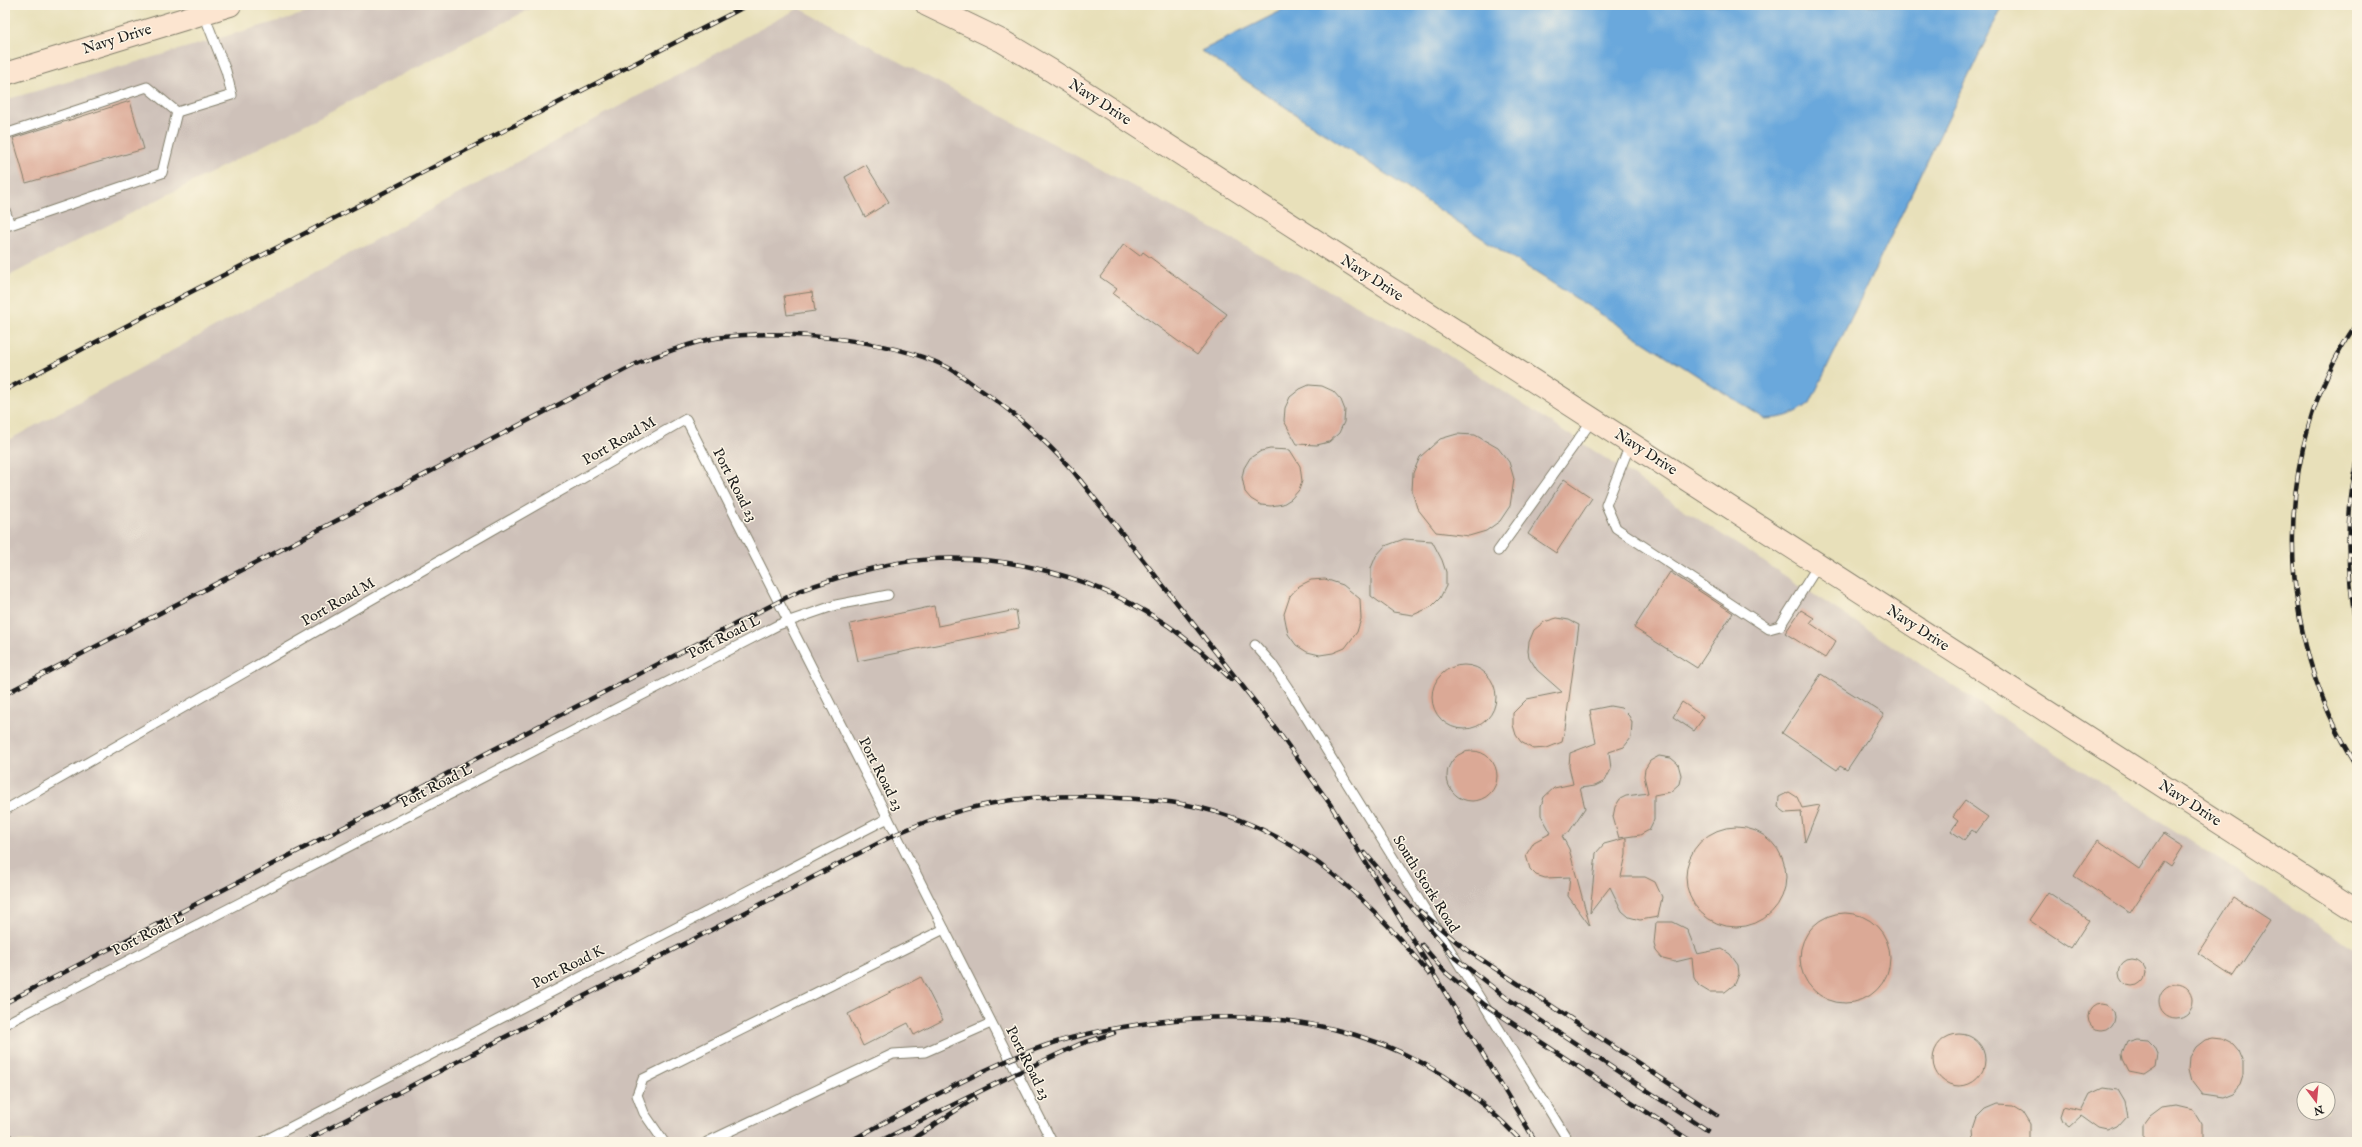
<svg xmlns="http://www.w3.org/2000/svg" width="2362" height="1147" viewBox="0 0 2362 1147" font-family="'IM FELL English',serif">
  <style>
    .industrial { fill: #cec1b9; fill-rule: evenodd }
    .water { fill: #6aa8dc; stroke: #43627c }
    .building { fill: #dba996 }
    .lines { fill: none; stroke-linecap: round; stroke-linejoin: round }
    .lane-casing { stroke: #827e6b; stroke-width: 11 }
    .secondary-casing { stroke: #827e6b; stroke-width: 24 }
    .lane { stroke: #fff; stroke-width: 9 }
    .secondary { stroke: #fce5d0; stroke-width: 22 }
    .rail-casing { stroke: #1c1c1c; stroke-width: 4.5 }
    .rail { stroke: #fcf5e5; stroke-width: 3; stroke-dasharray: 9; stroke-linecap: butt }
    .labels { text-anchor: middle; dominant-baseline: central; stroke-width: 3; stroke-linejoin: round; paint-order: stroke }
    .street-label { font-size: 15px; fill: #1c1c1c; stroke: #fcf5e5 }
  </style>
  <rect width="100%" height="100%" fill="#fcf5e5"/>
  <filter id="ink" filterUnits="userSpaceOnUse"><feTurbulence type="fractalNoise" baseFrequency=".025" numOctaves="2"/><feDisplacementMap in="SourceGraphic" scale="8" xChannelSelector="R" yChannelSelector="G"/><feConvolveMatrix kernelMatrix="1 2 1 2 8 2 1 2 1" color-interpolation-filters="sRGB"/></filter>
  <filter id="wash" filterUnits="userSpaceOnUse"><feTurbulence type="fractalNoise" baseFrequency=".012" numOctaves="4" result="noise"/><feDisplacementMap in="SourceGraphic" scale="16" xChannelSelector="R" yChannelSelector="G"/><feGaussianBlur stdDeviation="0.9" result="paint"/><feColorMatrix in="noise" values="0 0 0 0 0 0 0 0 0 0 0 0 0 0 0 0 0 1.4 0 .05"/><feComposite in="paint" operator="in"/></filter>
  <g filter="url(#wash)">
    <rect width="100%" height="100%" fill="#e8e0ba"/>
    <g class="industrial">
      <path d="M334,5H538L5,278V100Z"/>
      <path d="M799,8L1440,350L2357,950V1142H5V442ZM2304,1089H2328V1113H2304Z"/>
    </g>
    <path class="water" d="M1293,5H2003L1810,403C1795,415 1784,418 1765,419L1488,242L1201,51Z"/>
    <g id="blocks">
      <g class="building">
        <path d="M130,101L144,149L26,183L13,138Z"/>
        <path d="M866,165L889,202L865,217L845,177Z"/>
        <path d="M1124,244L1140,256L1143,252L1227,314L1197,355L1113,294L1117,289L1100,277Z"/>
        <path d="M812,292L815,311L787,315L784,296Z"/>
        <path d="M1309,385L1322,386L1333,391L1341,400L1345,410L1344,422L1339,433L1329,442L1317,445L1297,444L1284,421L1285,408L1290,397L1300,389Z"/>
        <path d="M1457,434L1475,435L1498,448L1509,462L1514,479L1510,506L1500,521L1486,531L1469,536L1436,532L1417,508L1412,491L1413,473L1420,457L1440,439Z"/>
        <path d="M1270,449L1290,450L1300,466L1302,481L1299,490L1291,499L1283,504L1271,506L1261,505L1251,499L1245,492L1242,477L1244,468L1250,458L1261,451Z"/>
        <path d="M1564,479L1592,498L1556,553L1528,534Z"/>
        <path d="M1404,539L1432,541L1442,560L1446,572V586L1440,598L1431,607L1413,615L1393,612L1371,596V568L1376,556L1385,546Z"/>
        <path d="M1670,572L1733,613L1697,668L1634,628Z"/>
        <path d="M1325,579L1343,585L1360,599L1361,619L1357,632L1345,648L1333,653L1320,655L1307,652L1296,645L1288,634L1284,614L1290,596L1299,586L1311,580Z"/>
        <path d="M934,606L938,626L1016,610L1019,628L858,661L850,624Z"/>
        <path d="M1801,610L1814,618L1810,623L1836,641L1825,658L1785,633Z"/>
        <path d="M1557,618L1569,620L1579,625L1565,729L1562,742L1547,748L1533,749L1521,742L1516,735L1513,725V713L1527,699L1562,692L1537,670L1529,657L1528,651L1529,642L1534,630L1544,622Z"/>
        <circle cx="1464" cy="697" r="32"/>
        <path d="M1821,674L1884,714L1847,770L1840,766L1837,770L1782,733Z"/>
        <path d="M1682,702L1704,717L1694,731L1673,717Z"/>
        <path d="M1610,706L1621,708L1629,716L1632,722L1631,738L1624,747L1609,752L1611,769L1605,781L1595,786L1580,788L1585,808L1569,832L1562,836L1569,849L1590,926L1568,896L1570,877L1545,878L1536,875L1530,869L1526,855L1534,842L1551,833L1541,815V806L1544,797L1554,788L1573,784L1569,766L1570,753L1596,743L1590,710Z"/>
        <circle cx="1472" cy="776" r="25"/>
        <path d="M1659,756L1671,758L1678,764L1681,775L1679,784L1670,792L1654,795V820L1649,830L1640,835L1619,838L1613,817L1615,807L1620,799L1626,796L1648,793L1644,776L1645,769L1650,761Z"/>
        <path d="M1789,792L1797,797L1802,808L1820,805L1805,842L1801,812L1786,813L1778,807L1779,797Z"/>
        <path d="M1965,801L1988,817L1976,833L1972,830L1964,840L1951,831L1958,821L1953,817Z"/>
        <circle cx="1736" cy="877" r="50"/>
        <path d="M2163,834L2183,847L2171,866L2164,861L2130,913L2074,876L2098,840L2140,869Z"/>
        <path d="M1626,838V855L1621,877H1645L1655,882L1662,897L1658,917L1640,920L1629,917L1622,911L1610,887L1590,913L1596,853L1604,844Z"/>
        <path d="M2048,892L2089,920L2071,948L2029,920Z"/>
        <path d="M2234,897L2270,920L2233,976L2198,953Z"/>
        <circle cx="1845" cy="958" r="45"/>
        <path d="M1656,922H1673L1687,929L1697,954L1722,949L1730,954L1738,965L1739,974L1735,984L1725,992H1709L1699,986L1694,978L1692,958L1675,962L1663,959L1656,951L1654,944Z"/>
        <circle cx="2132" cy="973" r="13"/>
        <path d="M921,977L943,1020L914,1035L908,1023L863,1046L848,1014Z"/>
        <circle cx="2176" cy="1001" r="17"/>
        <circle cx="2101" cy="1017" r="13"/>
        <circle cx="1959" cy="1060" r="26"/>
        <path d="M2213,1038L2222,1039L2232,1044L2238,1051L2243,1063V1075L2240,1084L2232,1093L2222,1097L2202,1094L2192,1081L2189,1069L2190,1057L2196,1047L2205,1040Z"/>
        <path d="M2137,1039L2148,1040L2155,1047L2158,1054L2156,1067L2144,1075L2129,1072L2123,1060L2122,1054L2127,1042Z"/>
        <path d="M2103,1087L2117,1089L2124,1101L2127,1117L2118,1127L2108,1131L2099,1129L2081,1116L2070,1126L2064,1121L2062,1116L2065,1107L2081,1111L2090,1093Z"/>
        <path d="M1997,1104L2012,1105L2022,1111L2030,1124V1142H1974L1973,1129L1977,1117L1985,1109Z"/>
        <path d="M2175,1105L2192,1109L2202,1125V1142H2144V1124L2150,1116L2162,1107Z"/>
      </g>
    </g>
  </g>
  <g filter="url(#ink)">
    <use href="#blocks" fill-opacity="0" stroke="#827e6b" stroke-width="1"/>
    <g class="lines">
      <g class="lane-casing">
        <g id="lane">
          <path d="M177,112L232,95L226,71L203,12"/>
          <path d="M5,134L147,87L177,112"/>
          <path d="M5,210L10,225L162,173L177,112"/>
          <path d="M1631,442L1606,505L1616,528L1769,629L1780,626L1819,564"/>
          <path d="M1498,551L1593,419"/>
          <path d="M1255,645L1272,664L1288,688L1569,1142"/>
          <path d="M5,810L686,419L1052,1142"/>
          <path d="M5,1024L778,625L836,605L888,595"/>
          <path d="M5,1134L9,1142"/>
          <path d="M262,1142L888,818"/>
          <path d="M664,1142L644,1113L637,1095L643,1079L944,929"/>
          <path d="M707,1142L893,1054L925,1052L991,1023"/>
        </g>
      </g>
      <g class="secondary-casing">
        <g id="secondary">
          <path d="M927,5L1002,41L1052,71L2357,911"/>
          <path d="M5,74L230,5"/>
        </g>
      </g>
      <use href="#lane" class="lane"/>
      <use href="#secondary" class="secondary"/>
      <g class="rail-casing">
        <g id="rail">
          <path d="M2357,323C2269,450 2274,637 2357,765"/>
          <path d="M5,390L183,296L748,5"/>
          <path d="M2357,463C2344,519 2347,576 2357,632"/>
          <path d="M5,694L638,363C663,353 689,343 716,338C778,328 888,339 945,366C956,371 966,379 975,386C1014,412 1042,437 1073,471L1277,730L1330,804L1536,1142"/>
          <path d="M1365,853L1455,958L1508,999L1707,1130"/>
          <path d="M1420,911L1464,948L1717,1115"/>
          <path d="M1422,945L1445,972L1485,1005L1692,1142"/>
          <path d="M5,1003L799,591C832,579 864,569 898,563C988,548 1085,572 1161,621C1186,637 1210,659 1231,679"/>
          <path d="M303,1142L896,834C967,803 1026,793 1104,797C1128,799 1152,799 1176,803C1285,820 1364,891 1429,974"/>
          <path d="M848,1142C913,1108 978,1069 1047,1045C1083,1033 1119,1027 1156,1022C1297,1004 1423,1034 1522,1142"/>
          <path d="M878,1142L1017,1073L1080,1044L1114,1033"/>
          <path d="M908,1142L975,1098"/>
        </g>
      </g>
      <use href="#rail" class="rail"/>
    </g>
  </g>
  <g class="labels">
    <g class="street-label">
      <text transform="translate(117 39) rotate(-17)">Navy Drive</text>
      <text transform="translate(1100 102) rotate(33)">Navy Drive</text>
      <text transform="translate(1372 278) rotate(33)">Navy Drive</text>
      <text transform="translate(619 441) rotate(-30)">Port Road M</text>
      <text transform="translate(1646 452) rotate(33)">Navy Drive</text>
      <text transform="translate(735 485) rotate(63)">Port Road 23</text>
      <text transform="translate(338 602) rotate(-30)">Port Road M</text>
      <text transform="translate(1918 628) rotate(33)">Navy Drive</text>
      <text transform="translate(724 637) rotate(-27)">Port Road L</text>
      <text transform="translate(881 774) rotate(63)">Port Road 23</text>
      <text transform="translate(436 786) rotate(-27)">Port Road L</text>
      <text transform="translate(2190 803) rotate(33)">Navy Drive</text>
      <text transform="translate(1426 884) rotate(58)">South Stork Road</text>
      <text transform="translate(148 934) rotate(-27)">Port Road L</text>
      <text transform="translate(568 967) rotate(-27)">Port Road K</text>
      <text transform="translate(1028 1063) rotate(63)">Port Road 23</text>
    </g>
  </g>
  <rect width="2362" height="1147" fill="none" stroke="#fcf5e5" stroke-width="20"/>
  <g transform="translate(2316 1101) rotate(164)"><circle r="19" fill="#fcf5e5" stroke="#a29e95"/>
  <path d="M0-3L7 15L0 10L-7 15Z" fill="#d1495b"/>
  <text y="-6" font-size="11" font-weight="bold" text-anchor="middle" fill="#1c1c1c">N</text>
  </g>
</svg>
